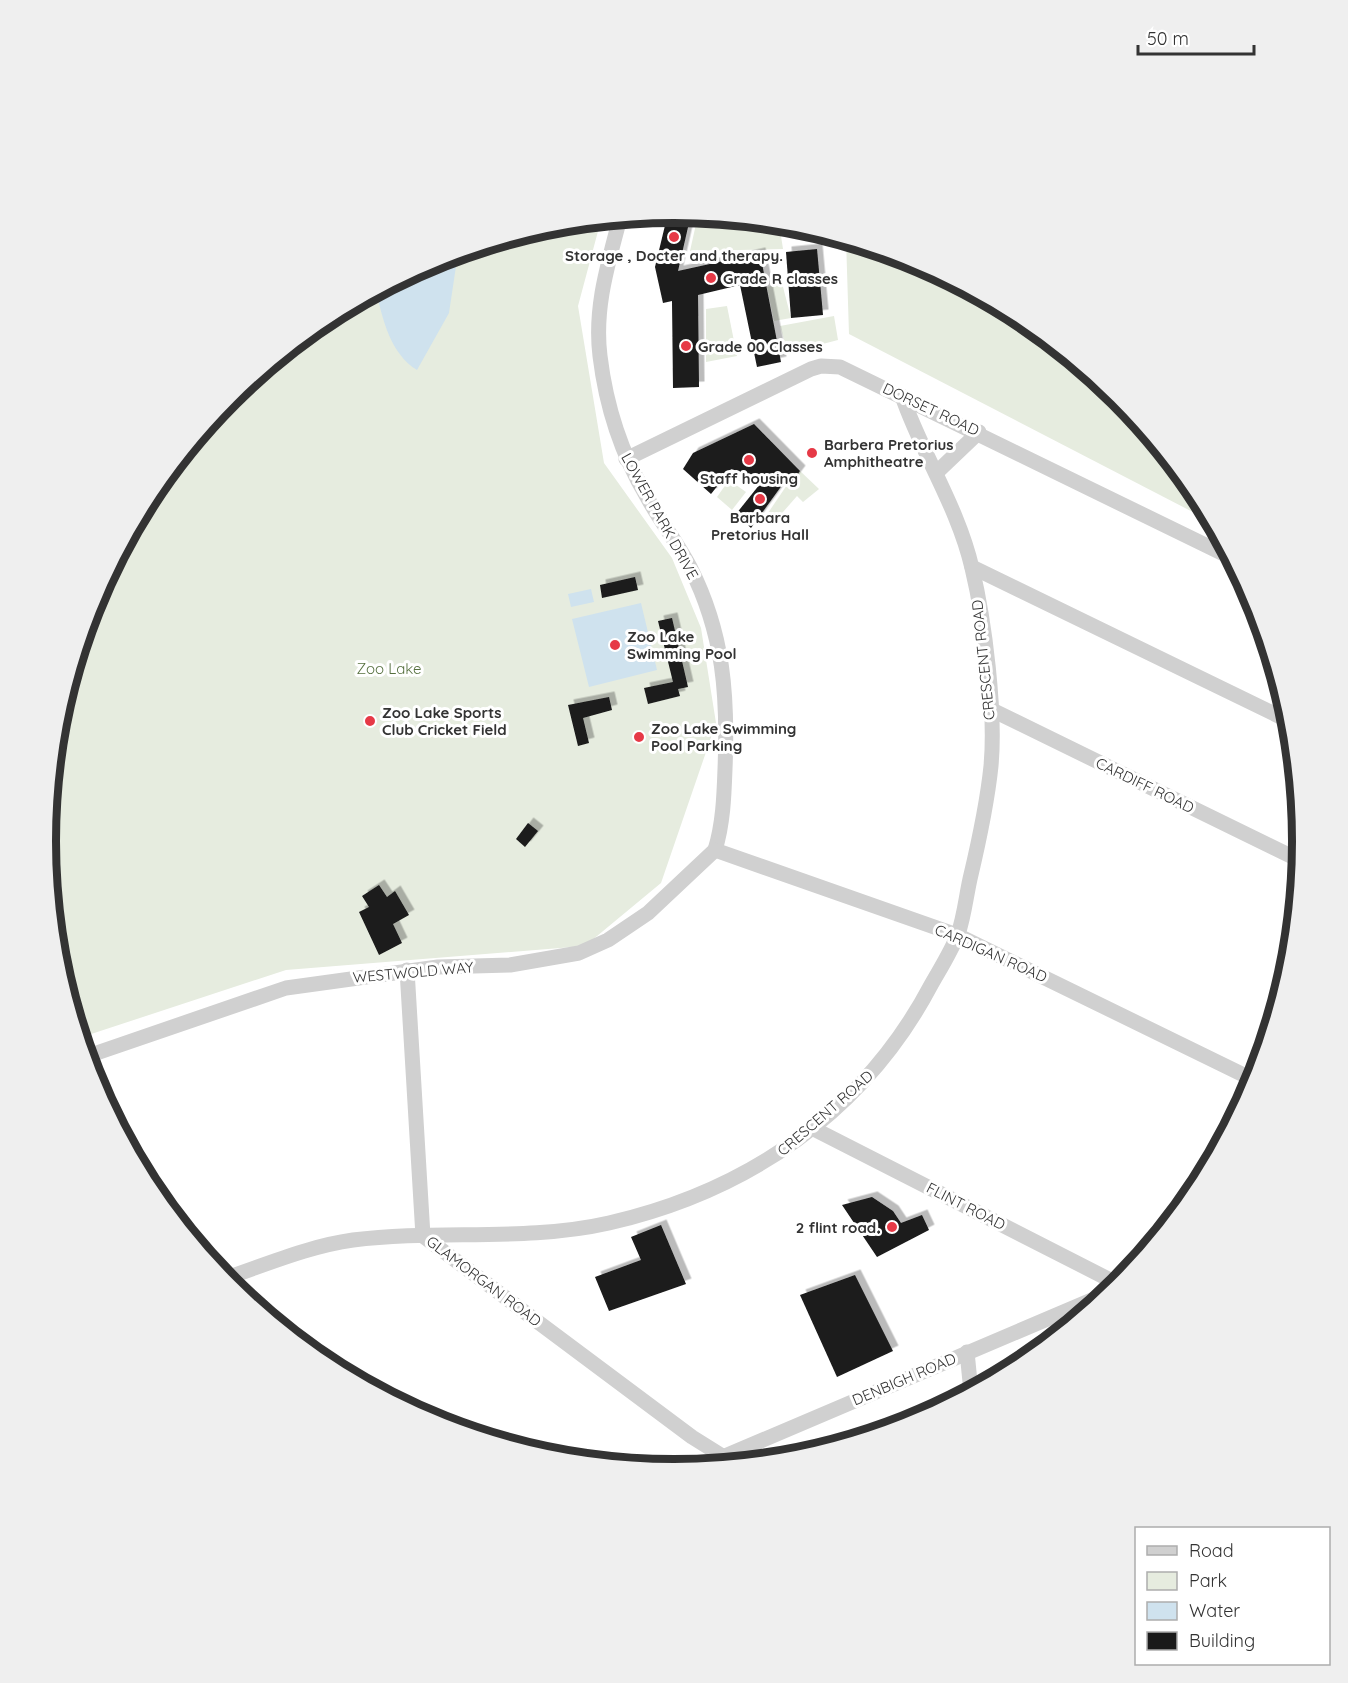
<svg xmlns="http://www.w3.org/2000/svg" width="1348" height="1683" viewBox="0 0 1348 1683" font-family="Quicksand,sans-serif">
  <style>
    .green { fill: #e6ecdf }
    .water { fill: #cfe2ee }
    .building { fill: #1a1a1a; filter: url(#shadow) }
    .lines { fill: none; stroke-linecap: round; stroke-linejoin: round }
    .street { stroke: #d0d0d0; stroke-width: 15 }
    .poi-dot { fill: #e63946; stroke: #fff; stroke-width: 2 }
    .labels { text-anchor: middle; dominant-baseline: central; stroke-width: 6; stroke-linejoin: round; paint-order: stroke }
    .poi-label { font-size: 15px; font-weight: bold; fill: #333; stroke: #fff; text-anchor: start }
    .street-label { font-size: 15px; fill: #333; stroke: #fff }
    .park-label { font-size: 15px; fill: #56703f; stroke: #fff }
    .rim { fill: none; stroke: #333; stroke-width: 8 }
  </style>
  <defs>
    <filter id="shadow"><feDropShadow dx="5.5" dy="-5.5" stdDeviation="0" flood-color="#0004"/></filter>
  </defs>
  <rect width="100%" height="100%" fill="#fff"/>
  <g class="green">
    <path d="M698,215L779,223L783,249L690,251Z"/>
    <path d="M601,220L578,306L604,463L672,558L701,628L716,723L661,883L585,946L286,970L79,1038L57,964L45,841L57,718L93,600L151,492L229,396L325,318L434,260L552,225Z"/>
    <path d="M846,239L915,261L1024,319L1119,397L1197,492L1214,523L849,334Z"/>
    <path d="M782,283L791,318L774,321L767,287Z"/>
    <path d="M727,306L737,356L706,362V309Z"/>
    <path d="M834,316L838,340L788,353L780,326Z"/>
    <path d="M800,471L819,489L803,502L797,496L776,520L768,513L787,485Z"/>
    <path d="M729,480L746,492L732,510L717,497Z"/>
  </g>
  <g class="water">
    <path d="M458,253L449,313L417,370C390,353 383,320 376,291L434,260Z"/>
    <path d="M591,589L594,602L571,607L568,594Z"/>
    <path d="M641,603L657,670L589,687L572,619Z"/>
  </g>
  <g class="building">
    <path d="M668,213L691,214L678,271L760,253L781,362L757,367L740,285L698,295L699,387L673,388L672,301L663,303L655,267Z"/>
    <path d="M817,249L823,315L791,318L786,252Z"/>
    <path d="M754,424L800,471L791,483L785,481L751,528L736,514L764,479L731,469L711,494L683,469L693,453Z"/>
    <path d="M635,577L638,590L602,598L600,585Z"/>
    <path d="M672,618L688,687L678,689L680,696L648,704L644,688L673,682L658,621Z"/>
    <path d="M609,697L612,710L583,718L589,743L578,746L568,705Z"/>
    <path d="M528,823L538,831L525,847L516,839Z"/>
    <path d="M379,885L387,897L395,891L409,915L393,924L402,943L379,955L359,912L369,907L362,896Z"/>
    <path d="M872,1197L893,1211L901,1223L922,1215L929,1230L877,1257L842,1205Z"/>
    <path d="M661,1225L686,1284L609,1311L595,1277L641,1260L631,1237Z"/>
    <path d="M855,1275L893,1351L837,1377L800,1295Z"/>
  </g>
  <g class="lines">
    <g class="street">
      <path d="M620,218C608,264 594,308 600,356C606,406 621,453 647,497C660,521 677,542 690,567C724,634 728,696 725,769C724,797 723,824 715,850"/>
      <path d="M626,459L811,369L821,366L840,367L1232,558"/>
      <path d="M936,473L979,432"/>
      <path d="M972,567L1291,722"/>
      <path d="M990,709L1301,861"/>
      <path d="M715,850L957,935L1256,1081"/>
      <path d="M407,970L423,1236L692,1437L724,1457L726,1465"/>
      <path d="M85,1057L286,988L438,967L510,965L579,953L608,940L648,913L715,850"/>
      <path d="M812,1128L1120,1285"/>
      <path d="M223,1279C265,1265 309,1246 353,1240C437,1229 526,1242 609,1223C748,1191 864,1112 931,985C940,969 951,952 958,934C964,917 966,897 970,879C979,841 987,805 991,766C996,712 985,622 972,568C958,507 922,454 902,396"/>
      <path d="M967,1352L971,1392"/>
      <path d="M697,1468L1113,1291"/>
    </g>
  </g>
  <g class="poi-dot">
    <circle cx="674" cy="237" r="6"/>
    <circle cx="711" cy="278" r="6"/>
    <circle cx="686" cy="346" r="6"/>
    <circle cx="812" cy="453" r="6"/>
    <circle cx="749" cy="460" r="6"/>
    <circle cx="760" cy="499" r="6"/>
    <circle cx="615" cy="645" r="6"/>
    <circle cx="370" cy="721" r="6"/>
    <circle cx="639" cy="737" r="6"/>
    <circle cx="892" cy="1227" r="6"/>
  </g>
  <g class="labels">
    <g class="poi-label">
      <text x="674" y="255" text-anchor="middle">Storage , Docter and therapy.</text>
      <text x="723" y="278">Grade R classes</text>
      <text x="698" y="346">Grade 00 Classes</text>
      <text x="824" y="444">Barbera Pretorius<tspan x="824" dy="17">Amphitheatre</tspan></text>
      <text x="749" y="478" text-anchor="middle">Staff housing</text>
      <text x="760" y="517" text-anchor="middle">Barbara<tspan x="760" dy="17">Pretorius Hall</tspan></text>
      <text x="627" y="636">Zoo Lake<tspan x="627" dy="17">Swimming Pool</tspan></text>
      <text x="382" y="712">Zoo Lake Sports<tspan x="382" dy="17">Club Cricket Field</tspan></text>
      <text x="651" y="728">Zoo Lake Swimming<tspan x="651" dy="17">Pool Parking</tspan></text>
      <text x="880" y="1227" text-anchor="end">2 flint road.</text>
    </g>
    <g class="street-label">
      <text transform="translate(931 409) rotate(25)">DORSET ROAD</text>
      <text transform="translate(660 516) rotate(61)">LOWER PARK DRIVE</text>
      <text transform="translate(983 660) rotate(-96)">CRESCENT ROAD</text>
      <text transform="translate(1145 785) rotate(26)">CARDIFF ROAD</text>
      <text transform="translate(991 953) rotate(24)">CARDIGAN ROAD</text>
      <text transform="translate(413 972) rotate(-5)">WESTWOLD WAY</text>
      <text transform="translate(825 1113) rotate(-41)">CRESCENT ROAD</text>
      <text transform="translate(966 1206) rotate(27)">FLINT ROAD</text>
      <text transform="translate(484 1281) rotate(37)">GLAMORGAN ROAD</text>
      <text transform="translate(904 1379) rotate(-23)">DENBIGH ROAD</text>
    </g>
    <g class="park-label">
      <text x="389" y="668">Zoo Lake</text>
    </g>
  </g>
  <path d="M0 0H1348V1683H0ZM56 841a618 618 0 1 1 1236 0a618 618 0 1 1-1236 0Z" fill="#efefef" fill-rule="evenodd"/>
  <path class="rim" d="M56 841a618 618 0 1 1 1236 0a618 618 0 1 1-1236 0Z"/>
  <rect x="1135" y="1527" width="195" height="138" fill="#ffffff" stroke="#adadad" stroke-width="1.5"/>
  <rect x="1147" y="1546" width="30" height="9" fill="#d0d0d0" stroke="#adadad" stroke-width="1.5"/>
  <text x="1189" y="1557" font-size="18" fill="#333333">Road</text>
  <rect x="1147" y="1572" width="30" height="18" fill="#e6ecdf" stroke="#adadad" stroke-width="1.5"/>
  <text x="1189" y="1587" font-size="18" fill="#333333">Park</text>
  <rect x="1147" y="1602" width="30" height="18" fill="#cfe2ee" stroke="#adadad" stroke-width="1.5"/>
  <text x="1189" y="1617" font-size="18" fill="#333333">Water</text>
  <rect x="1147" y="1632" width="30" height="18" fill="#1a1a1a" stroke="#adadad" stroke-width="1.5"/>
  <text x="1189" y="1647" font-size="18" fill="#333333">Building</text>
  <path d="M1138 45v9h116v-9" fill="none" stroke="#333333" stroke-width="3"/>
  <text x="1147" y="45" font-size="18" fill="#333333" stroke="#ffffff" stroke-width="4.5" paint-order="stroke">50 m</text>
</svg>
